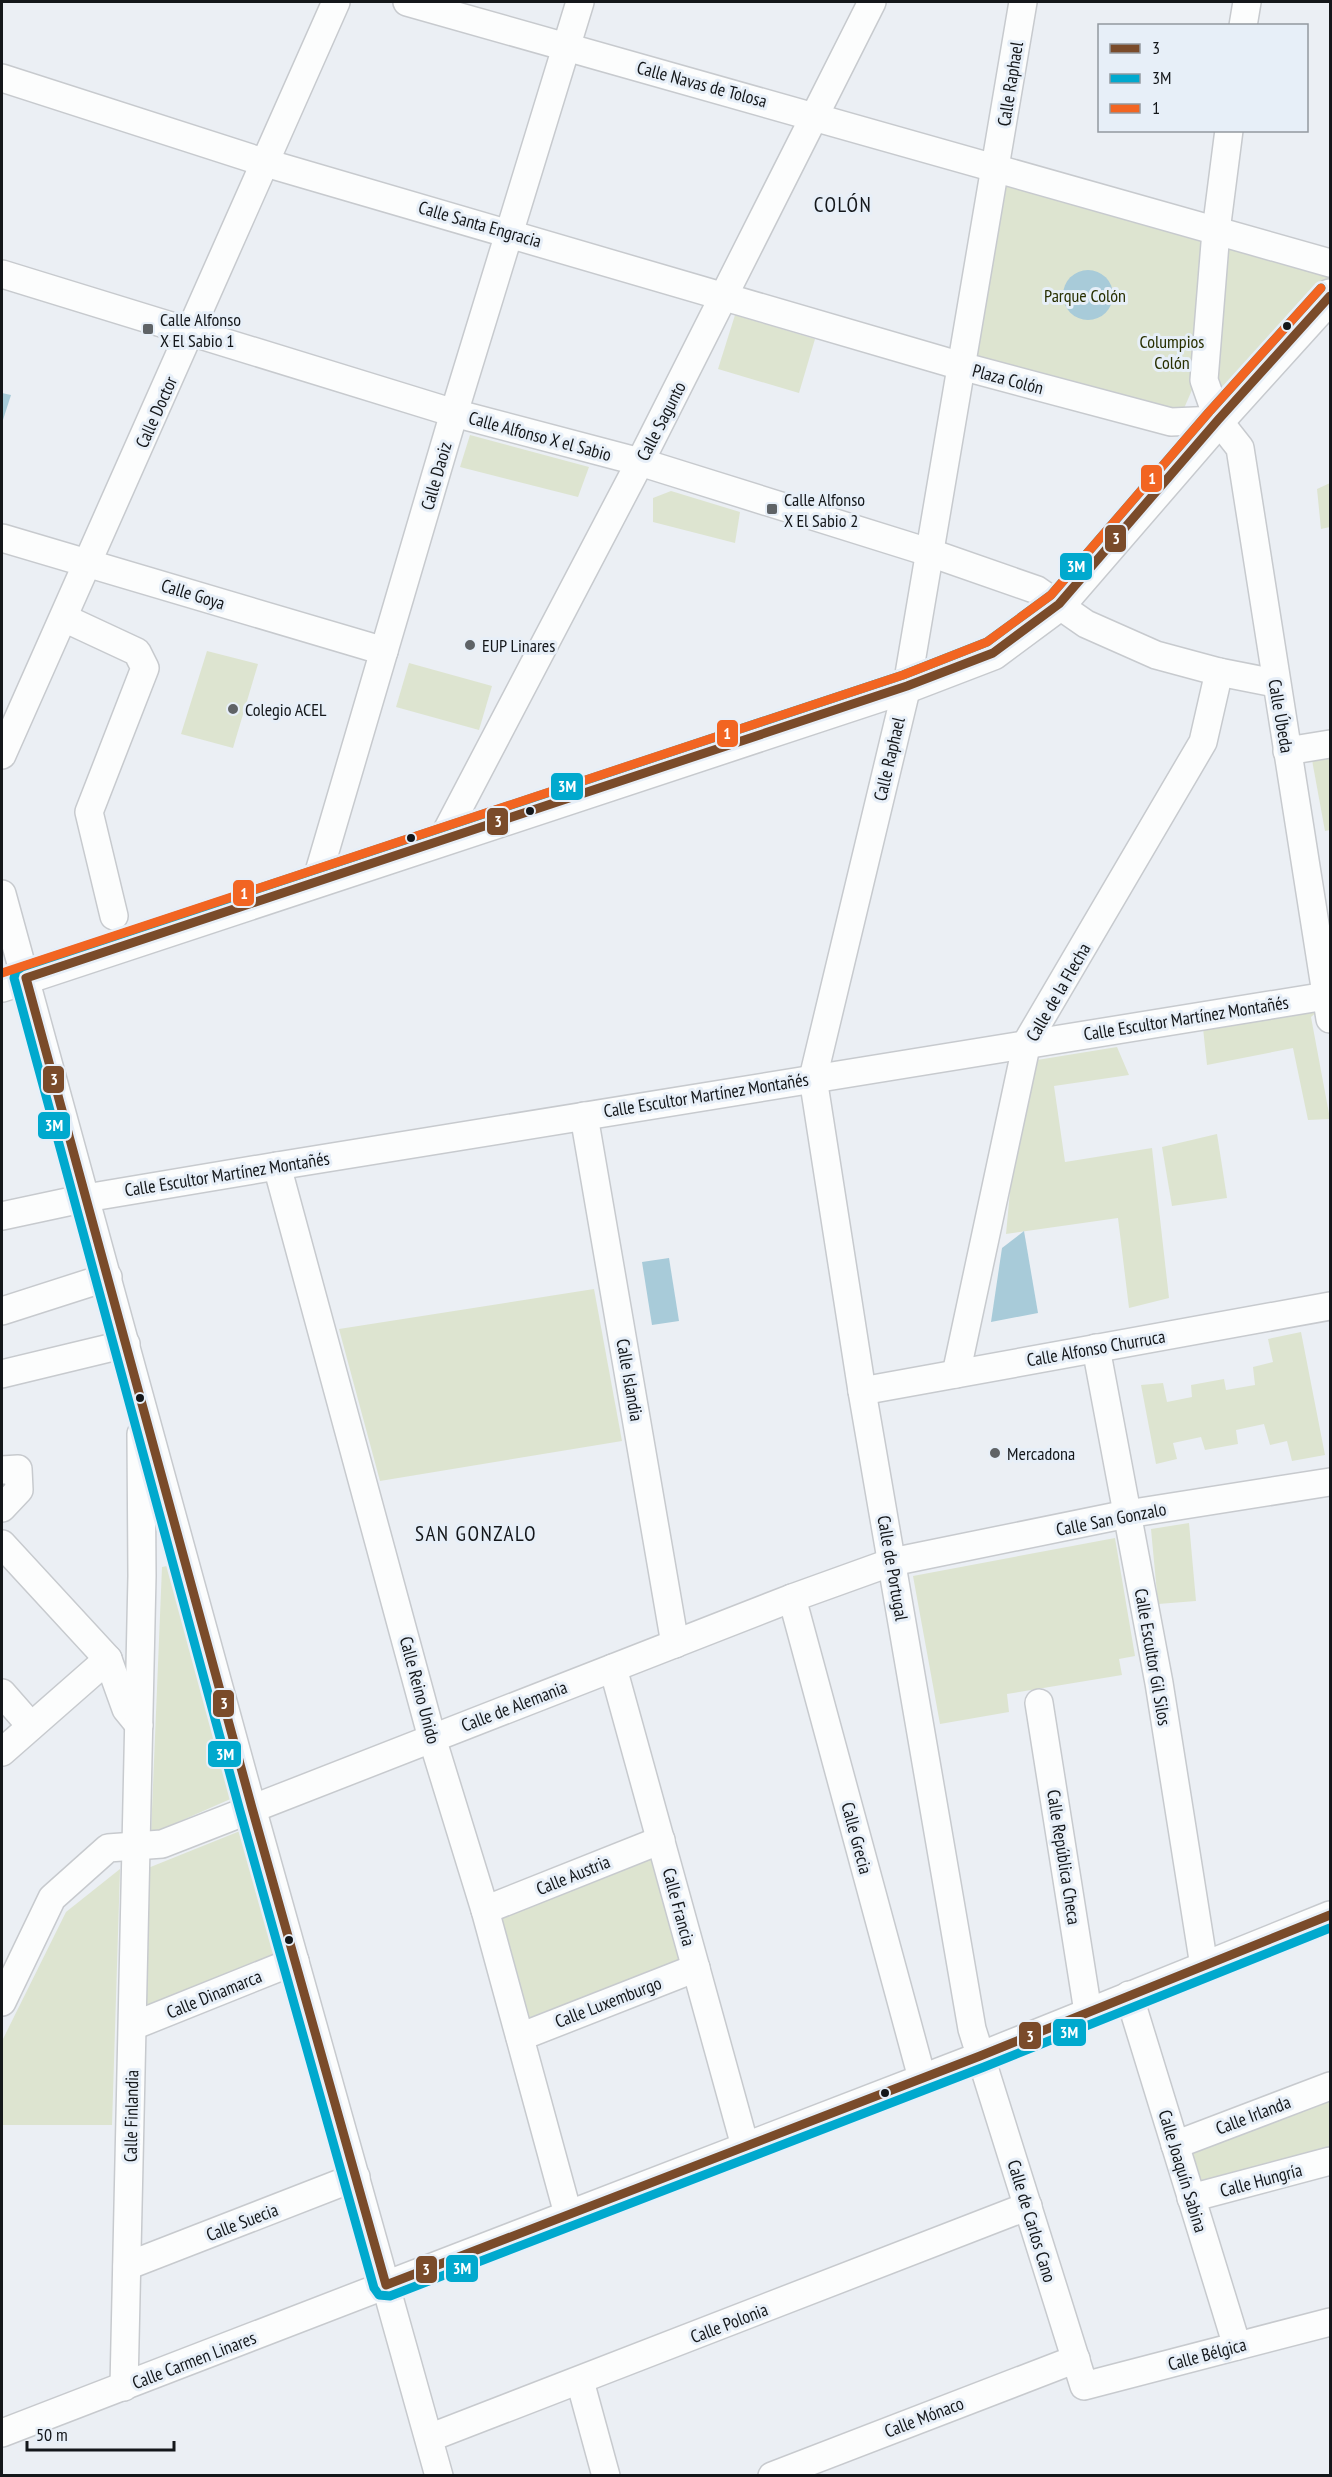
<svg xmlns="http://www.w3.org/2000/svg" width="1332" height="2477" viewBox="0 0 1332 2477" font-family="'PT Sans Narrow',sans-serif">
  <style>
    .green { fill: #dde4d0 }
    .water { fill: #a8cbd9 }
    .lines { fill: none; stroke-linecap: round; stroke-linejoin: round }
    .minor-casing { stroke: #c7cace; stroke-width: 30 }
    .major-casing { stroke: #c7cace; stroke-width: 36 }
    .minor { stroke: #fcfdfd; stroke-width: 27 }
    .major { stroke: #fcfdfd; stroke-width: 33 }
    .bus-1-casing { stroke: #e7eff8; stroke-width: 14 }
    .bus-2-casing { stroke: #e7eff8; stroke-width: 14 }
    .bus-3-casing { stroke: #e7eff8; stroke-width: 14 }
    .bus-1 { stroke: #7a4b2a; stroke-width: 9 }
    .bus-2 { stroke: #00a9ce; stroke-width: 9 }
    .bus-3 { stroke: #f26522; stroke-width: 9 }
    .bus-dot { fill: #14171a; stroke: #e7eff8; stroke-width: 2 }
    .poi-dot { fill: #5f6366; stroke: #e7eff8; stroke-width: 2 }
    .labels { text-anchor: middle; dominant-baseline: central; stroke-width: 6; stroke-linejoin: round; paint-order: stroke }
    .street-label { font-size: 18px; fill: #14171a; stroke: #e7eff8 }
    .park-label { font-size: 18px; fill: #282f00; stroke: #e7eff8 }
    .poi-label { font-size: 18px; fill: #14171a; stroke: #e7eff8; text-anchor: start }
    .quarter-label { font-size: 21px; letter-spacing: 1.5px; fill: #14171a; stroke: #e7eff8 }
    .line-badge { stroke: #e7eff8; stroke-width: 2 }
    .badge-label { font-size: 16px; text-anchor: middle; font-weight: bold; fill: #fff }
  </style>
  <rect width="100%" height="100%" fill="#ebeff4"/>
  <g class="green">
    <path d="M1005,179L1208,236L1195,383L1182,413L971,358Z"/>
    <path d="M1224,242L1330,276L1226,392L1213,380Z"/>
    <path d="M735,315L815,339L799,393L718,369Z"/>
    <path d="M470,435L589,467L578,497L460,467Z"/>
    <path d="M1330,483V527L1321,529L1317,489Z"/>
    <path d="M671,491L740,512L735,543L653,522V498Z"/>
    <path d="M207,651L258,664L233,748L181,734Z"/>
    <path d="M409,663L492,686L479,730L396,707Z"/>
    <path d="M1330,757V830L1325,831L1312,760Z"/>
    <path d="M1319,1010L1311,1017L1330,1119L1308,1120L1293,1048L1207,1065L1203,1028Z"/>
    <path d="M1117,1047L1129,1075L1054,1086L1065,1162L1152,1148L1169,1298L1129,1308L1118,1218L1006,1234L1012,1170L1037,1060Z"/>
    <path d="M1217,1134L1227,1198L1172,1206L1162,1147Z"/>
    <path d="M594,1289L622,1441L380,1481L339,1329Z"/>
    <path d="M1301,1332L1325,1455L1292,1461L1287,1441L1270,1445L1264,1424L1236,1430L1238,1444L1205,1450L1201,1437L1173,1443L1177,1459L1156,1464L1141,1385L1163,1383L1167,1402L1192,1397L1191,1385L1224,1379L1226,1390L1255,1385L1253,1367L1273,1362L1268,1339Z"/>
    <path d="M1189,1523L1196,1601L1158,1604L1151,1529Z"/>
    <path d="M1115,1538L1135,1656L1119,1659L1122,1675L1007,1694L1009,1712L940,1724L913,1576Z"/>
    <path d="M172,1565L235,1797L151,1834L162,1567Z"/>
    <path d="M245,1829L279,1953L146,2009L148,1868Z"/>
    <path d="M655,1854L683,1961L528,2020L499,1918Z"/>
    <path d="M120,1869L112,2125H2V2041L66,1912Z"/>
    <path d="M1330,2099V2149L1200,2182L1191,2151Z"/>
  </g>
  <g class="water">
    <circle cx="1088" cy="295" r="25"/>
    <path d="M2,393L11,395L2,423Z"/>
    <path d="M1024,1231L1038,1313L991,1322L1002,1248Z"/>
    <path d="M669,1258L679,1321L652,1325L642,1262Z"/>
  </g>
  <g class="lines">
    <g class="minor-casing">
      <g id="minor">
        <path d="M407,2L1330,263"/>
        <path d="M1023,2L907,686L813,1078L862,1391L972,2029L1084,2386L1330,2322"/>
        <path d="M1243,26L1247,2"/>
        <path d="M2,78L266,163L961,366L1171,422L1218,420"/>
        <path d="M1229,130L1216,231L1204,380L1218,420L1240,448L1330,1019"/>
        <path d="M2,274L454,413L640,462L928,552L1037,590L1086,624L1156,655L1219,672L1275,683"/>
        <path d="M2,538L384,651"/>
        <path d="M64,618L137,652L145,668L89,812L114,916"/>
        <path d="M1287,751L1330,744"/>
        <path d="M2,755L336,2"/>
        <path d="M443,838L640,462L872,2"/>
        <path d="M316,882L454,413L580,2"/>
        <path d="M2,894L252,1808L439,2476"/>
        <path d="M584,1116L675,1644"/>
        <path d="M277,1166L432,1738L485,1910L568,2214"/>
        <path d="M2,1216L86,1198L277,1166L1326,996"/>
        <path d="M2,1311L108,1277"/>
        <path d="M1096,1348L1159,1683L1204,1966"/>
        <path d="M2,1374L126,1344"/>
        <path d="M956,1374L1027,1042L1203,742L1219,672"/>
        <path d="M862,1391L1330,1306"/>
        <path d="M2,1470L18,1469L19,1490L2,1508"/>
        <path d="M2,1544L108,1659L126,1709L139,1725"/>
        <path d="M792,1598L922,2078"/>
        <path d="M613,1668L745,2146"/>
        <path d="M2,1693L31,1726"/>
        <path d="M1039,1703L1088,2012"/>
        <path d="M2,1752L108,1659"/>
        <path d="M485,1910L661,1840"/>
        <path d="M1129,1995L1237,2346"/>
        <path d="M2,2002L52,1898L108,1848L162,1844L792,1598L892,1562L1127,1514L1330,1482"/>
        <path d="M133,2026L295,1961"/>
        <path d="M520,2037L696,1968"/>
        <path d="M1175,2145L1330,2086"/>
        <path d="M1191,2198L1330,2161"/>
        <path d="M127,2266L356,2177"/>
        <path d="M580,2381L606,2476"/>
        <path d="M124,2387L142,1576L141,1434"/>
        <path d="M2,2433L980,2056L1330,1915"/>
        <path d="M429,2438L1028,2206"/>
        <path d="M772,2476L1076,2359"/>
      </g>
    </g>
    <g class="major-casing">
      <path id="major" d="M2,985L907,686L993,653L1059,604L1218,420L1330,296"/>
    </g>
    <use href="#minor" class="minor"/>
    <use href="#major" class="major"/>
    <g class="bus-1-casing">
      <path id="bus-1" d="M1330,296L1218,420L1059,604L993,653L907,686L26,978L252,1808L386,2285L980,2056L1330,1915"/>
    </g>
    <g class="bus-2-casing">
      <path id="bus-2" d="M1321,288L1209,412L1051,595L987,642L903,675L22,967L16,971L14,978L240,1811L374,2288L379,2295L390,2296L984,2067L1330,1928"/>
    </g>
    <g class="bus-3-casing">
      <path id="bus-3" d="M2,973L903,675L987,642L1051,595L1209,412L1321,288"/>
    </g>
    <use href="#bus-1" class="bus-1"/>
    <use href="#bus-2" class="bus-2"/>
    <use href="#bus-3" class="bus-3"/>
  </g>
  <g class="bus-dot">
    <circle cx="1287" cy="326" r="5"/>
    <circle cx="530" cy="811" r="5"/>
    <circle cx="411" cy="838" r="5"/>
    <circle cx="140" cy="1398" r="5"/>
    <circle cx="289" cy="1940" r="5"/>
    <circle cx="885" cy="2093" r="5"/>
  </g>
  <g class="poi-dot">
    <rect x="142" y="323" width="12" height="12" rx="3"/>
    <rect x="766" y="503" width="12" height="12" rx="3"/>
    <circle cx="470" cy="645" r="6"/>
    <circle cx="233" cy="709" r="6"/>
    <circle cx="995" cy="1453" r="6"/>
  </g>
  <g class="labels">
    <g class="street-label">
      <text transform="translate(702 84) rotate(15)">Calle Navas de Tolosa</text>
      <text transform="translate(1010 84) rotate(-81)">Calle Raphael</text>
      <text transform="translate(480 224) rotate(16)">Calle Santa Engracia</text>
      <text transform="translate(1008 379) rotate(15)">Plaza Colón</text>
      <text transform="translate(156 412) rotate(-66)">Calle Doctor</text>
      <text transform="translate(661 421) rotate(-63)">Calle Sagunto</text>
      <text transform="translate(540 436) rotate(15)">Calle Alfonso X el Sabio</text>
      <text transform="translate(436 476) rotate(-74)">Calle Daoiz</text>
      <text transform="translate(193 594) rotate(17)">Calle Goya</text>
      <text transform="translate(1281 716) rotate(80)">Calle Úbeda</text>
      <text transform="translate(889 759) rotate(-77)">Calle Raphael</text>
      <text transform="translate(1058 992) rotate(-60)">Calle de la Flecha</text>
      <text transform="translate(1186 1018) rotate(-9)">Calle Escultor Martínez Montañés</text>
      <text transform="translate(706 1095) rotate(-9)">Calle Escultor Martínez Montañés</text>
      <text transform="translate(227 1174) rotate(-9)">Calle Escultor Martínez Montañés</text>
      <text transform="translate(1096 1348) rotate(-10)">Calle Alfonso Churruca</text>
      <text transform="translate(630 1380) rotate(80)">Calle Islandia</text>
      <text transform="translate(1111 1519) rotate(-11)">Calle San Gonzalo</text>
      <text transform="translate(893 1568) rotate(80)">Calle de Portugal</text>
      <text transform="translate(1153 1657) rotate(80)">Calle Escultor Gil Silos</text>
      <text transform="translate(420 1690) rotate(75)">Calle Reino Unido</text>
      <text transform="translate(514 1706) rotate(-21)">Calle de Alemania</text>
      <text transform="translate(857 1838) rotate(75)">Calle Grecia</text>
      <text transform="translate(1064 1857) rotate(81)">Calle República Checa</text>
      <text transform="translate(573 1875) rotate(-22)">Calle Austria</text>
      <text transform="translate(679 1907) rotate(75)">Calle Francia</text>
      <text transform="translate(214 1994) rotate(-22)">Calle Dinamarca</text>
      <text transform="translate(608 2002) rotate(-21)">Calle Luxemburgo</text>
      <text transform="translate(1253 2115) rotate(-21)">Calle Irlanda</text>
      <text transform="translate(131 2116) rotate(-89)">Calle Finlandia</text>
      <text transform="translate(1183 2171) rotate(73)">Calle Joaquín Sabina</text>
      <text transform="translate(1261 2180) rotate(-15)">Calle Hungría</text>
      <text transform="translate(1032 2221) rotate(73)">Calle de Carlos Cano</text>
      <text transform="translate(242 2222) rotate(-21)">Calle Suecia</text>
      <text transform="translate(729 2323) rotate(-21)">Calle Polonia</text>
      <text transform="translate(1207 2354) rotate(-15)">Calle Bélgica</text>
      <text transform="translate(194 2360) rotate(-21)">Calle Carmen Linares</text>
      <text transform="translate(924 2417) rotate(-21)">Calle Mónaco</text>
    </g>
    <g class="park-label">
      <text x="1085" y="295">Parque Colón</text>
      <text x="1172" y="341">Columpios<tspan x="1172" dy="21">Colón</tspan></text>
    </g>
    <g class="poi-label">
      <text x="160" y="319">Calle Alfonso<tspan x="160" dy="21">X El Sabio 1</tspan></text>
      <text x="784" y="499">Calle Alfonso<tspan x="784" dy="21">X El Sabio 2</tspan></text>
      <text x="482" y="645">EUP Linares</text>
      <text x="245" y="709">Colegio ACEL</text>
      <text x="1007" y="1453">Mercadona</text>
    </g>
    <g class="quarter-label">
      <text x="843" y="204">COLÓN</text>
      <text x="476" y="1533">SAN GONZALO</text>
    </g>
  </g>
  <g class="line-badge">
    <rect x="1140" y="464" width="23" height="29" rx="6" fill="#f26522"/>
    <rect x="1104" y="524" width="23" height="29" rx="6" fill="#7a4b2a"/>
    <rect x="1059" y="552" width="34" height="29" rx="6" fill="#00a9ce"/>
    <rect x="716" y="719" width="23" height="29" rx="6" fill="#f26522"/>
    <rect x="550" y="772" width="34" height="29" rx="6" fill="#00a9ce"/>
    <rect x="486" y="807" width="23" height="29" rx="6" fill="#7a4b2a"/>
    <rect x="232" y="879" width="23" height="28" rx="6" fill="#f26522"/>
    <rect x="42" y="1065" width="23" height="29" rx="6" fill="#7a4b2a"/>
    <rect x="37" y="1111" width="34" height="29" rx="6" fill="#00a9ce"/>
    <rect x="212" y="1689" width="23" height="29" rx="6" fill="#7a4b2a"/>
    <rect x="207" y="1740" width="35" height="28" rx="6" fill="#00a9ce"/>
    <rect x="1052" y="2018" width="35" height="29" rx="6" fill="#00a9ce"/>
    <rect x="1018" y="2021" width="24" height="29" rx="6" fill="#7a4b2a"/>
    <rect x="445" y="2254" width="34" height="29" rx="6" fill="#00a9ce"/>
    <rect x="415" y="2255" width="23" height="29" rx="6" fill="#7a4b2a"/>
  </g>
  <g class="badge-label">
    <text x="1152" y="484">1</text>
    <text x="1116" y="544">3</text>
    <text x="1076" y="572">3M</text>
    <text x="727" y="739">1</text>
    <text x="567" y="792">3M</text>
    <text x="498" y="827">3</text>
    <text x="244" y="899">1</text>
    <text x="54" y="1085">3</text>
    <text x="54" y="1131">3M</text>
    <text x="224" y="1709">3</text>
    <text x="225" y="1760">3M</text>
    <text x="1069" y="2038">3M</text>
    <text x="1030" y="2042">3</text>
    <text x="462" y="2274">3M</text>
    <text x="426" y="2275">3</text>
  </g>
  <rect width="1332" height="2477" fill="none" stroke="#14171a" stroke-width="6"/>
  <rect x="1098" y="24" width="210" height="108" fill="#e7eff8" stroke="#93999f" stroke-width="1.5"/>
  <rect x="1110" y="44" width="30" height="9" fill="#7a4b2a" stroke="#93999f" stroke-width="1.5"/>
  <text x="1152" y="54" font-size="18" fill="#14171a">3</text>
  <rect x="1110" y="74" width="30" height="9" fill="#00a9ce" stroke="#93999f" stroke-width="1.5"/>
  <text x="1152" y="84" font-size="18" fill="#14171a">3M</text>
  <rect x="1110" y="104" width="30" height="9" fill="#f26522" stroke="#93999f" stroke-width="1.5"/>
  <text x="1152" y="114" font-size="18" fill="#14171a">1</text>
  <path d="M27 2441v9h147v-9" fill="none" stroke="#14171a" stroke-width="3"/>
  <text x="36" y="2441" font-size="18" fill="#14171a" stroke="#e7eff8" stroke-width="4.5" paint-order="stroke">50 m</text>
</svg>
